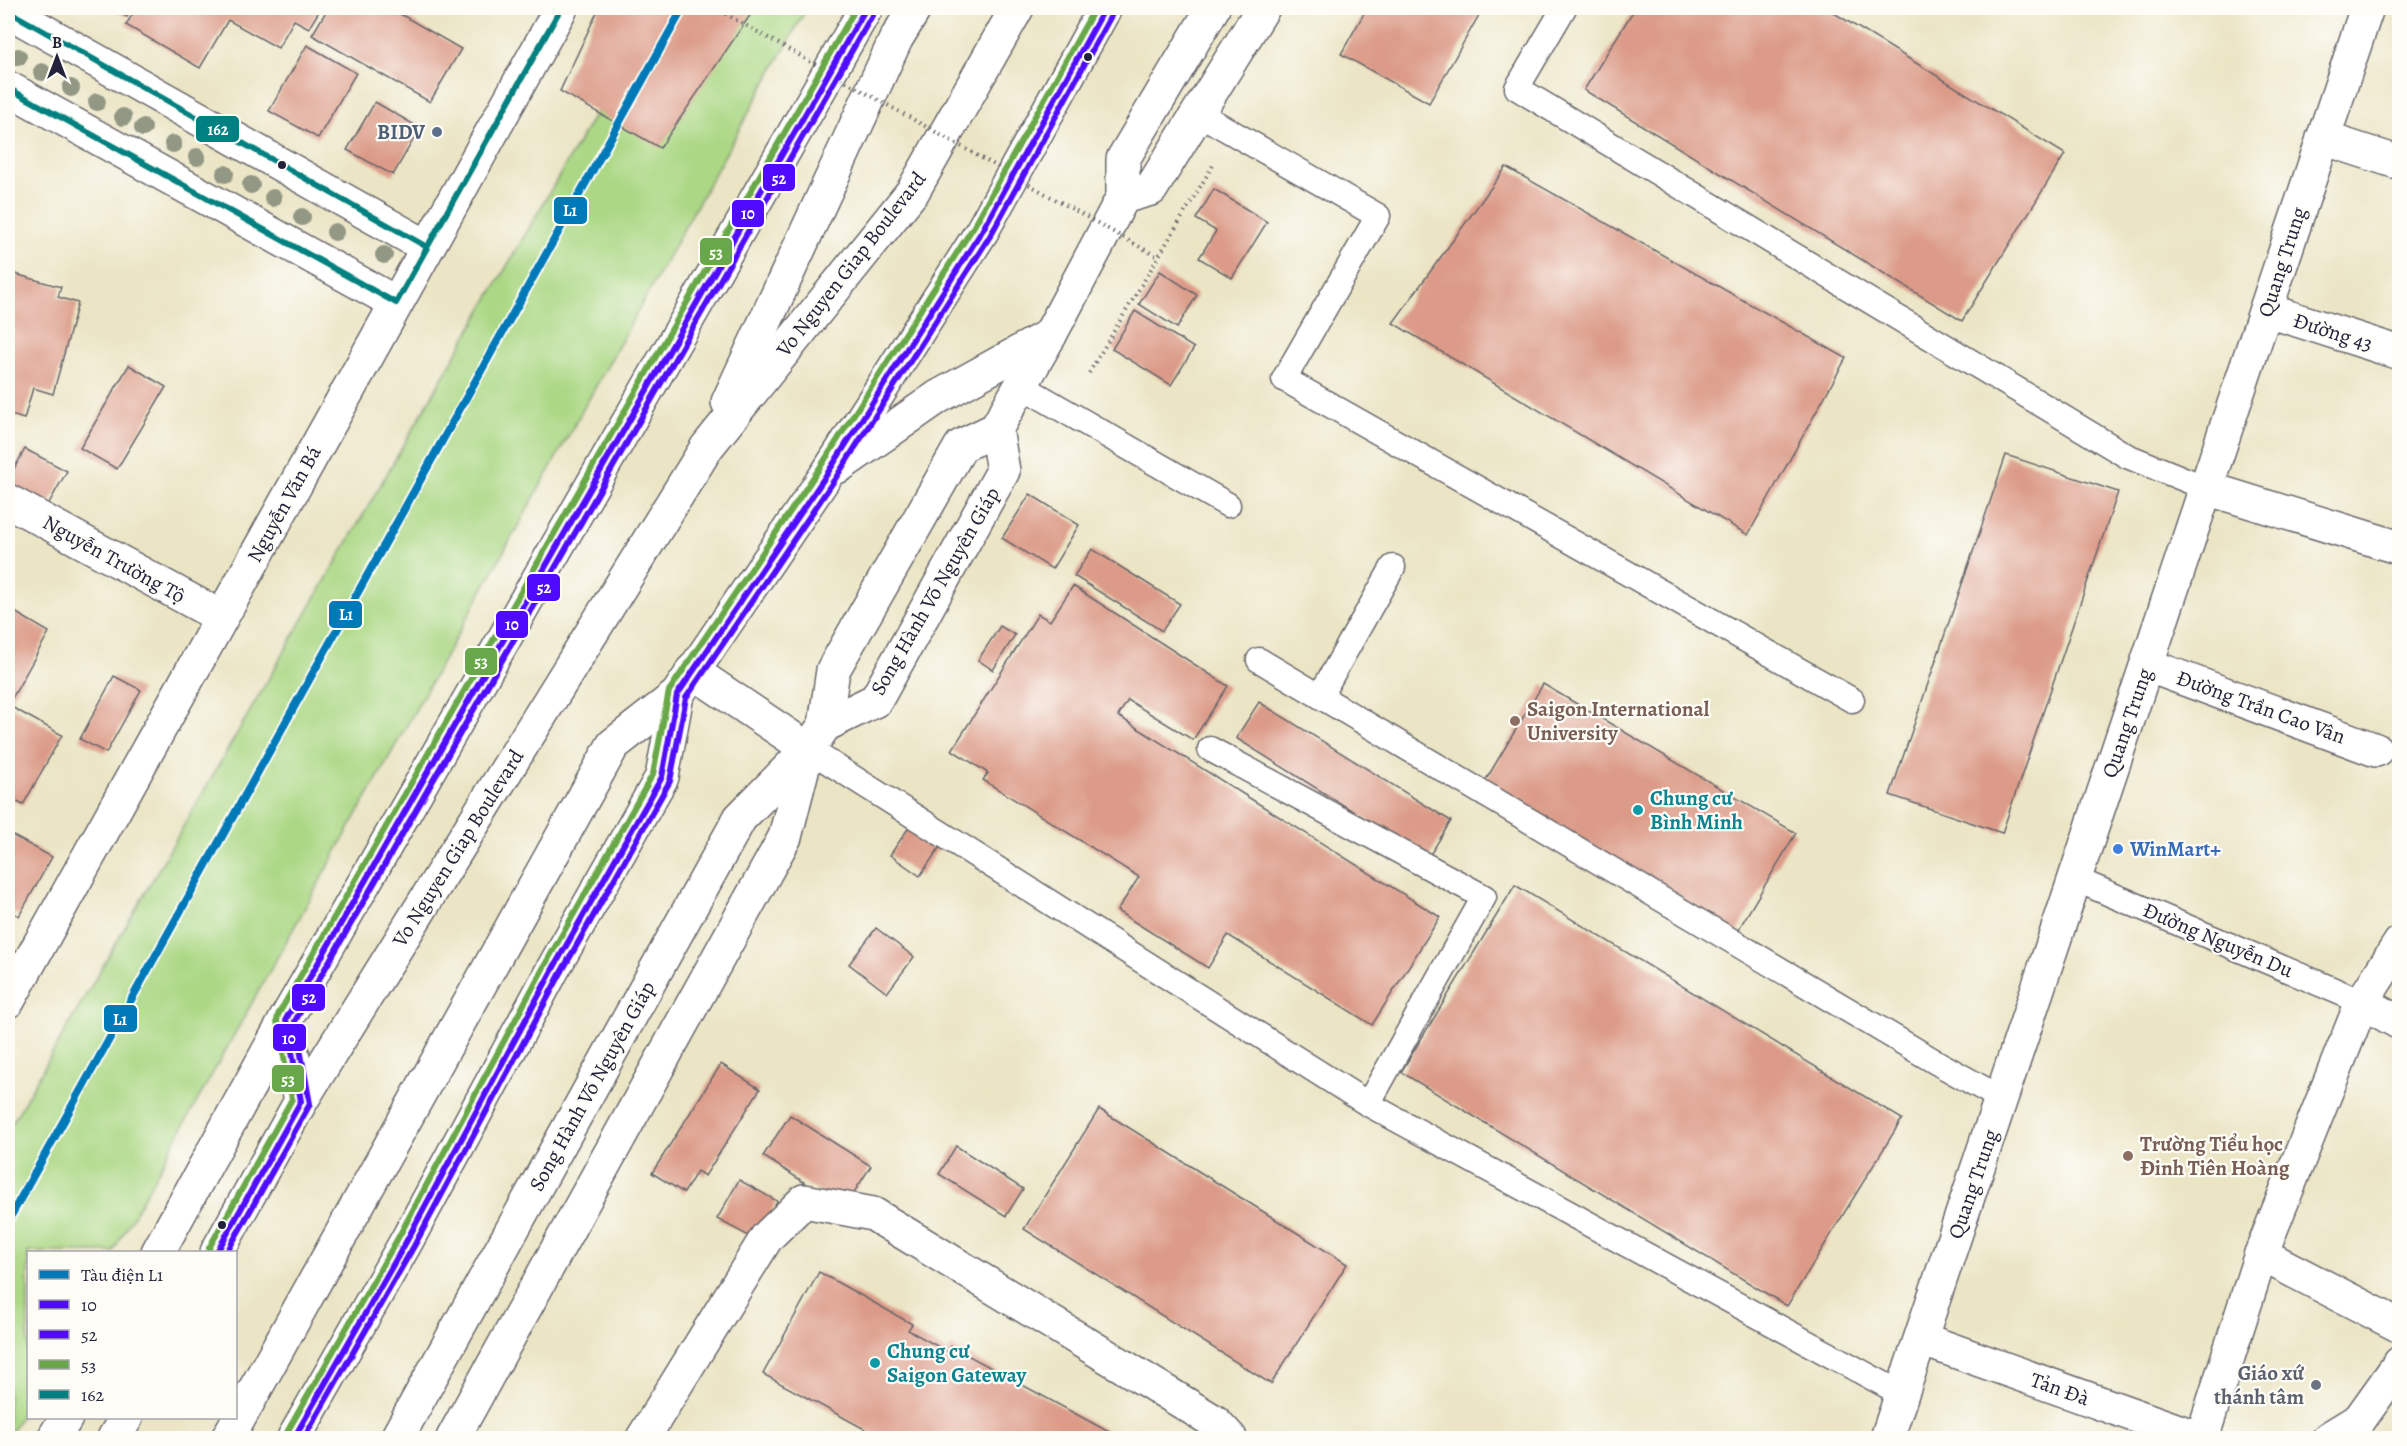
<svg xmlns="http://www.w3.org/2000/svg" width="2407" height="1446" viewBox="0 0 2407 1446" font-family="Alegreya,serif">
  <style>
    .green { fill: #acd885; stroke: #677d60; stroke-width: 1.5 }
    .building { fill: #dc9b88 }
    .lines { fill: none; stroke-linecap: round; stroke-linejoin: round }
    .service-casing { stroke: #68666b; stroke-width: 27 }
    .minor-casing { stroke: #68666b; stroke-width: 36 }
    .tertiary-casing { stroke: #68666b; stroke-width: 36 }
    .secondary-casing { stroke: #68666b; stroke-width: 36 }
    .trunk-casing { stroke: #68666b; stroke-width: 36 }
    .path { stroke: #68666b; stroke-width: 4; stroke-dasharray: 1.5 4.5; stroke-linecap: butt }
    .service { stroke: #fff; stroke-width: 24 }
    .minor { stroke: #fff; stroke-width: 33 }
    .tertiary { stroke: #fff; stroke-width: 33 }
    .secondary { stroke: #fff; stroke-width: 33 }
    .trunk { stroke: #fff; stroke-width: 33 }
    .path-bridge { stroke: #68666b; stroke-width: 4; stroke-dasharray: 1.5 4.5; stroke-linecap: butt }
    .bus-1-casing { stroke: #fdfcf7; stroke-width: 10 }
    .bus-2-casing { stroke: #fdfcf7; stroke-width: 10 }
    .bus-3-casing { stroke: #fdfcf7; stroke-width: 10 }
    .bus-4-casing { stroke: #fdfcf7; stroke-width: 10 }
    .bus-1 { stroke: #4f0aff; stroke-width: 6 }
    .bus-2 { stroke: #4f0aff; stroke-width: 6 }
    .bus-3 { stroke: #69a84a; stroke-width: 6 }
    .bus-4 { stroke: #008080; stroke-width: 6 }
    .metro-1-casing { stroke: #fdfcf7; stroke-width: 12 }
    .metro-1 { stroke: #0079b8; stroke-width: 8 }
    .tree { fill: #939885 }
    .bus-dot { fill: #22223b; stroke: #fdfcf7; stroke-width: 2 }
    .service-dot { fill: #5c6f8a; stroke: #fdfcf7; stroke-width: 2 }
    .education-dot { fill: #8d6e63; stroke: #fdfcf7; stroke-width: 2 }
    .culture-dot { fill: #0f9aa8; stroke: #fdfcf7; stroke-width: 2 }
    .shop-dot { fill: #3f7fe0; stroke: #fdfcf7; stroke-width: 2 }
    .worship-dot { fill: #6b7280; stroke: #fdfcf7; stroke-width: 2 }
    .labels { text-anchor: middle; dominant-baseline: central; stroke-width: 4.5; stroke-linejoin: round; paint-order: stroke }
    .service-label { font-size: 21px; font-weight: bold; fill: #4e5e75; stroke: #fdfcf7; text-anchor: end }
    .street-label { font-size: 21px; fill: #22223b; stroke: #fdfcf7 }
    .education-label { font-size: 21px; font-weight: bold; fill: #785e54; stroke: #fdfcf7; text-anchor: start }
    .culture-label { font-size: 21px; font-weight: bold; fill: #0d838f; stroke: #fdfcf7; text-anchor: start }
    .shop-label { font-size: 21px; font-weight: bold; fill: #366cbe; stroke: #fdfcf7; text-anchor: start }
    .worship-label { font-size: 21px; font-weight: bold; fill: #5b616d; stroke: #fdfcf7; text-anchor: end }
    .line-badge { stroke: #fdfcf7; stroke-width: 2 }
    .badge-label { font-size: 16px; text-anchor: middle; font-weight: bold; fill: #fff }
  </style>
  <rect width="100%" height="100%" fill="#fdfcf7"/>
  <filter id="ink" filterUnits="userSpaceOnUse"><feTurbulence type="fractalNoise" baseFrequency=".0167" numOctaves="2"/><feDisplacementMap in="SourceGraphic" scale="12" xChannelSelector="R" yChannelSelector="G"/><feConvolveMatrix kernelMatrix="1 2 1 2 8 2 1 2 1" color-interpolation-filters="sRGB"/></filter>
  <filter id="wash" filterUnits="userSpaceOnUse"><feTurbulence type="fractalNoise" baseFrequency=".008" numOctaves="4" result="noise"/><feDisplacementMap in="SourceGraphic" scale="24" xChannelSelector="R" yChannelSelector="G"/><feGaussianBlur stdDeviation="1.35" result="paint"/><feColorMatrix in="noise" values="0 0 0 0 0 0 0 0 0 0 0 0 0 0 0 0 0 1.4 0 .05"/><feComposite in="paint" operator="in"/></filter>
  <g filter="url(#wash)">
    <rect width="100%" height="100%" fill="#ebe5c5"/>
    <path class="green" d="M656,8H807L113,1252H28V1403L8,1438V1130Z"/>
    <g id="blocks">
      <g class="building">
        <path d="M110,8H132L127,17Z"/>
        <path d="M136,8H321L309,28L294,20L278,48L228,20L200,68L126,25Z"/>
        <path d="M328,8H390L461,49L430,102L312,35Z"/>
        <path d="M599,8H755L660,148L560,91Z"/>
        <path d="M1367,8H1483L1429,103L1341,54Z"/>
        <path d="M1635,8H1826L2065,154L1962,321L1584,90Z"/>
        <path d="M307,45L356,73L318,138L269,111Z"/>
        <path d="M375,102L420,128L393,175L347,150Z"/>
        <path d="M1506,167L1846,358L1748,535L1393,323Z"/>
        <path d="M1214,189L1267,222L1232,278L1199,258L1216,231L1196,219Z"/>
        <path d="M1160,271L1197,295L1177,328L1139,304Z"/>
        <path d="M8,272L61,287L58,297L78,303L53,394L33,388L24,419L8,414Z"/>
        <path d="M1135,311L1194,348L1171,385L1112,349Z"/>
        <path d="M129,365L166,387L117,469L80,448Z"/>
        <path d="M25,449L67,471L45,510L8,491V480Z"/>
        <path d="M2006,455L2118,492L2002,833L1890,795Z"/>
        <path d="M1030,494L1079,525L1052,569L1002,538Z"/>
        <path d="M1092,549L1180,604L1162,631L1074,576Z"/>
        <path d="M1073,586L1228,686L1193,740L1128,700L1118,716L1440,917L1372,1025L1228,935L1208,968L1117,911L1139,877L983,780L988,773L952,750L1038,614L1050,621Z"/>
        <path d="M8,608L49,632L10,702L8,701Z"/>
        <path d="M1000,626L1015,635L993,670L978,660Z"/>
        <path d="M114,676L141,690L106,753L80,739Z"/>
        <path d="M1543,684L1796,833L1734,937L1481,788Z"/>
        <path d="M1259,702L1451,821L1428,858L1236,738Z"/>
        <path d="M8,705L62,735L23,805L8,797Z"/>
        <path d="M914,820L944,841L920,876L890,855Z"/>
        <path d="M8,833L52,857L19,916L8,910Z"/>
        <path d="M1515,885L1902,1119L1787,1306L1401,1072Z"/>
        <path d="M876,928L914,957L887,993L849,964Z"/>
        <path d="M721,1064L760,1089L705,1176L697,1171L684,1193L652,1173Z"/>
        <path d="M1099,1109L1347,1264L1271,1384L1024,1229Z"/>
        <path d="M790,1115L871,1166L844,1208L763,1156Z"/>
        <path d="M956,1146L1023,1189L1006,1216L939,1174Z"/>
        <path d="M739,1180L777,1201L756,1240L717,1219Z"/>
        <path d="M819,1272L912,1324L908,1330L948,1352L951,1346L1120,1438H881L763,1374Z"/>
      </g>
    </g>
  </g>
  <g filter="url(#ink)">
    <use href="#blocks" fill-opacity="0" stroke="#68666b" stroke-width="1.5"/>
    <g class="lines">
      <g class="service-casing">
        <g id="service">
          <path d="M1564,8L1517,88L2127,456L2206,488"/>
          <path d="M1198,113L1378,216L1284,379L1852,700"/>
          <path d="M1020,385L1228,505"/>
          <path d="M1259,660L1934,1061L2002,1099"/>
          <path d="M1320,696L1393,567"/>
          <path d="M808,749L1368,1104L1902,1394"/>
          <path d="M1210,749L1484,897L1368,1104"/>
          <path d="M2075,879L2362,1002"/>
        </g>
      </g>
      <g class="minor-casing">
        <g id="minor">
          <path d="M8,11L427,247"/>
          <path d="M8,88L396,303"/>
          <path d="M2323,138L2400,163"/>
          <path d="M2266,310L2400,353"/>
          <path d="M2206,488L2400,548"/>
          <path d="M8,501L221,617"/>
          <path d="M2147,665L2376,750"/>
          <path d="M2362,1002L2400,1023"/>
          <path d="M2261,1254L2400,1326"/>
          <path d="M1921,1339L2198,1438"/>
          <path d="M643,1438L767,1237L804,1201L873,1214L1215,1422L1230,1438"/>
          <path d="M2202,1438L2261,1254L2362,1002L2400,943"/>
          <path d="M2329,1438L2360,1419L2400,1363"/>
        </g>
      </g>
      <g class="tertiary-casing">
        <path id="tertiary" d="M1887,1438L2367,8"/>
      </g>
      <g class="secondary-casing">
        <g id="secondary">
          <path d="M1123,197L1151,189L1263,8"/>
          <path d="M825,725L833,670L961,446L996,429L1050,335L1123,197V159L1213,8"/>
          <path d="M8,1001L561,8"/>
          <path d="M397,1438L740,818L808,749L825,725L876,700L1003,471L996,429"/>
          <path d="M453,1438L785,837L807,751"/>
        </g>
      </g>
      <g class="trunk-casing">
        <g id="trunk">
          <path d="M728,402L896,39L915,8"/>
          <path d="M839,466L938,397L1050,335"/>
          <path d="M692,671L808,749"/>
          <path d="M286,1019L301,1101"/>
          <path d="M158,1252L286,1019L866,8"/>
          <path d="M217,1252L301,1101L707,447L913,191L1017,8"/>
          <path d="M54,1438L66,1418"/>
          <path d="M114,1438L126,1418"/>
          <path d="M228,1438L613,745L677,695L827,474L982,231L1105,8"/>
          <path d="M294,1438L406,1242L554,967L662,777L677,695"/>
        </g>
      </g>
      <path class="path" d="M1089,373L1215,162"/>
      <use href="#service" class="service"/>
      <use href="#minor" class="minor"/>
      <use href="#tertiary" class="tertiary"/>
      <use href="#secondary" class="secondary"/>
      <use href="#trunk" class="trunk"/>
      <path class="path-bridge" d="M715,8L1158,257"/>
      <g class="bus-1-casing">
        <g id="bus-1">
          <path d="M217,1252L301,1101L286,1019L866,8"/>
          <path d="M294,1438L406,1242L554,967L662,777L677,695L827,474L982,231L1105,8"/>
        </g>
      </g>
      <g class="bus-2-casing">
        <g id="bus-2">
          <path d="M227,1252L310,1104L295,1021L874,12"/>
          <path d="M304,1438L414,1246L562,971L670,781L686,698L835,479L990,236L1113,12"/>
        </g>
      </g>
      <g class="bus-3-casing">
        <g id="bus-3">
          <path d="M209,1248L292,1099L277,1021L278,1015L856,8"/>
          <path d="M286,1434L398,1238L546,963L653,774L669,691L819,469L974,226L1095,8"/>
        </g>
      </g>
      <g class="bus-4-casing">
        <g id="bus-4">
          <path d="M8,11L427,247"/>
          <path d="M8,88L396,303L561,8"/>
        </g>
      </g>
      <use href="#bus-1" class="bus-1"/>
      <use href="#bus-2" class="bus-2"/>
      <use href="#bus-3" class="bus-3"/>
      <use href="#bus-4" class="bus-4"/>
      <g class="metro-1-casing">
        <path id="metro-1" d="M8,1221L683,8"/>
      </g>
      <use href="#metro-1" class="metro-1"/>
    </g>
    <g class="tree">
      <circle cx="18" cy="57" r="9"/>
      <circle cx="42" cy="72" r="9"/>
      <circle cx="71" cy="88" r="9"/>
      <circle cx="97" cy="102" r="9"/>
      <circle cx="123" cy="117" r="9"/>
      <circle cx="143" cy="128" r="9"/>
      <circle cx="173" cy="144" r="9"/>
      <circle cx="197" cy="157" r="9"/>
      <circle cx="225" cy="174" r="9"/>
      <circle cx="251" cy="185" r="9"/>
      <circle cx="273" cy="198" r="9"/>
      <circle cx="302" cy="217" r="9"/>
      <circle cx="335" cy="232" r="9"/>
      <circle cx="384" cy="255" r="9"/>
    </g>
  </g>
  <g class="bus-dot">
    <circle cx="1088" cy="57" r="5"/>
    <circle cx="282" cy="165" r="5"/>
    <circle cx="222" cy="1225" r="5"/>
  </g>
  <circle class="service-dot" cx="437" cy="132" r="6"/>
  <g class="education-dot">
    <circle cx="1515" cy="721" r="6"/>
    <circle cx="2128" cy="1156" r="6"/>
  </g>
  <g class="culture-dot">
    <circle cx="1638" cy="810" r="6"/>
    <circle cx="875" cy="1363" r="6"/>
  </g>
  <circle class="shop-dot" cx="2118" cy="849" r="6"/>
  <circle class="worship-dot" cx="2316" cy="1385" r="6"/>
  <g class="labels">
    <g class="service-label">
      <text x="425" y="132">BIDV</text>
    </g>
    <g class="street-label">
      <text transform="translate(2282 262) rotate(-72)">Quang Trung</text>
      <text transform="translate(851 264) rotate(-52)">Vo Nguyen Giap Boulevard</text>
      <text transform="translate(2333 332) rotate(18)">Đường 43</text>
      <text transform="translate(284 504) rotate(-61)">Nguyễn Văn Bá</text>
      <text transform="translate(114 559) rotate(29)">Nguyễn Trường Tộ</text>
      <text transform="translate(935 591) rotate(-60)">Song Hành Võ Nguyên Giáp</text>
      <text transform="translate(2261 707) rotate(20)">Đường Trần Cao Vân</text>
      <text transform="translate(2127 723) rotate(-71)">Quang Trung</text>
      <text transform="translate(458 848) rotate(-58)">Vo Nguyen Giap Boulevard</text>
      <text transform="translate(2218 940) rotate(23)">Đường Nguyễn Du</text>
      <text transform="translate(592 1086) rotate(-61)">Song Hành Võ Nguyên Giáp</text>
      <text transform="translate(1973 1184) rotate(-71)">Quang Trung</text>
      <text transform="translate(2060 1389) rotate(20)">Tản Đà</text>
    </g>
    <g class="education-label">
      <text x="1527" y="709">Saigon International<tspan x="1527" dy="24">University</tspan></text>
      <text x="2140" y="1144">Trường Tiểu học<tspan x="2140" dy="24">Đinh Tiên Hoàng</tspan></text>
    </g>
    <g class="culture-label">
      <text x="1650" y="798">Chung cư<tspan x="1650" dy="24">Bình Minh</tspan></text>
      <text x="887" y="1351">Chung cư<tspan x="887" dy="24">Saigon Gateway</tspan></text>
    </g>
    <g class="shop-label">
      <text x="2130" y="849">WinMart+</text>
    </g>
    <g class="worship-label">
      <text x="2304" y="1373">Giáo xứ<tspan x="2304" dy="24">thánh tâm</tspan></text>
    </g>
  </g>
  <g class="line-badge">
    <rect x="195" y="115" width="45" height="28" rx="6" fill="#008080"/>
    <rect x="762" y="163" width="34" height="29" rx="6" fill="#4f0aff"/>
    <rect x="553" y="196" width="35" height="29" rx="6" fill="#0079b8"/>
    <rect x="731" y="199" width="34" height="29" rx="6" fill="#4f0aff"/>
    <rect x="699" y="237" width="34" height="29" rx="6" fill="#69a84a"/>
    <rect x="526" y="573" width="35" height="29" rx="6" fill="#4f0aff"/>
    <rect x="328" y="600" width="35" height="29" rx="6" fill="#0079b8"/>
    <rect x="495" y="610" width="34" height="29" rx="6" fill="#4f0aff"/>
    <rect x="464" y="647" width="34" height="29" rx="6" fill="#69a84a"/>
    <rect x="291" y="983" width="35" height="29" rx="6" fill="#4f0aff"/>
    <rect x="103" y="1004" width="35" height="29" rx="6" fill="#0079b8"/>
    <rect x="272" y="1023" width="35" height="29" rx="6" fill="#4f0aff"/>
    <rect x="271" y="1064" width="34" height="29" rx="6" fill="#69a84a"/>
  </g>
  <g class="badge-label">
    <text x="218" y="135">162</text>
    <text x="779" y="184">52</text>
    <text x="570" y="216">L1</text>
    <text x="748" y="219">10</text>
    <text x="716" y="258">53</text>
    <text x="544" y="593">52</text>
    <text x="346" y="620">L1</text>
    <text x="512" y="630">10</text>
    <text x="481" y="667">53</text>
    <text x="309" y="1003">52</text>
    <text x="120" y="1025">L1</text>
    <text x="289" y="1044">10</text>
    <text x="288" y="1085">53</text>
  </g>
  <rect width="2407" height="1446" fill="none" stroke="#fdfcf7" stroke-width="30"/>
  <rect x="27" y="1251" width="210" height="168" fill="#fdfcf7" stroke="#a5a5ac" stroke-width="1.5"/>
  <rect x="39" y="1270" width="30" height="9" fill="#0079b8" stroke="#a5a5ac" stroke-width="1.5"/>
  <text x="81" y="1281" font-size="18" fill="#22223b">Tàu điện L1</text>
  <rect x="39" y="1300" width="30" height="9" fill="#4f0aff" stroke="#a5a5ac" stroke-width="1.5"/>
  <text x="81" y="1311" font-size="18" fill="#22223b">10</text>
  <rect x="39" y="1330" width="30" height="9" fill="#4f0aff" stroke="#a5a5ac" stroke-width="1.5"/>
  <text x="81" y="1341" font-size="18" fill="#22223b">52</text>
  <rect x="39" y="1360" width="30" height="9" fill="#69a84a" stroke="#a5a5ac" stroke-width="1.5"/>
  <text x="81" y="1371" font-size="18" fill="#22223b">53</text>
  <rect x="39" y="1390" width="30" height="9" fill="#008080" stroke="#a5a5ac" stroke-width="1.5"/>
  <text x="81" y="1401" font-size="18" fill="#22223b">162</text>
  <g transform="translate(57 57)" stroke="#fdfcf7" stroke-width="4.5" paint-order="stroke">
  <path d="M0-4.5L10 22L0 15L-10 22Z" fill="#22223b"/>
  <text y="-9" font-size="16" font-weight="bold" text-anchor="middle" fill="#22223b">B</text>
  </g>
</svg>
